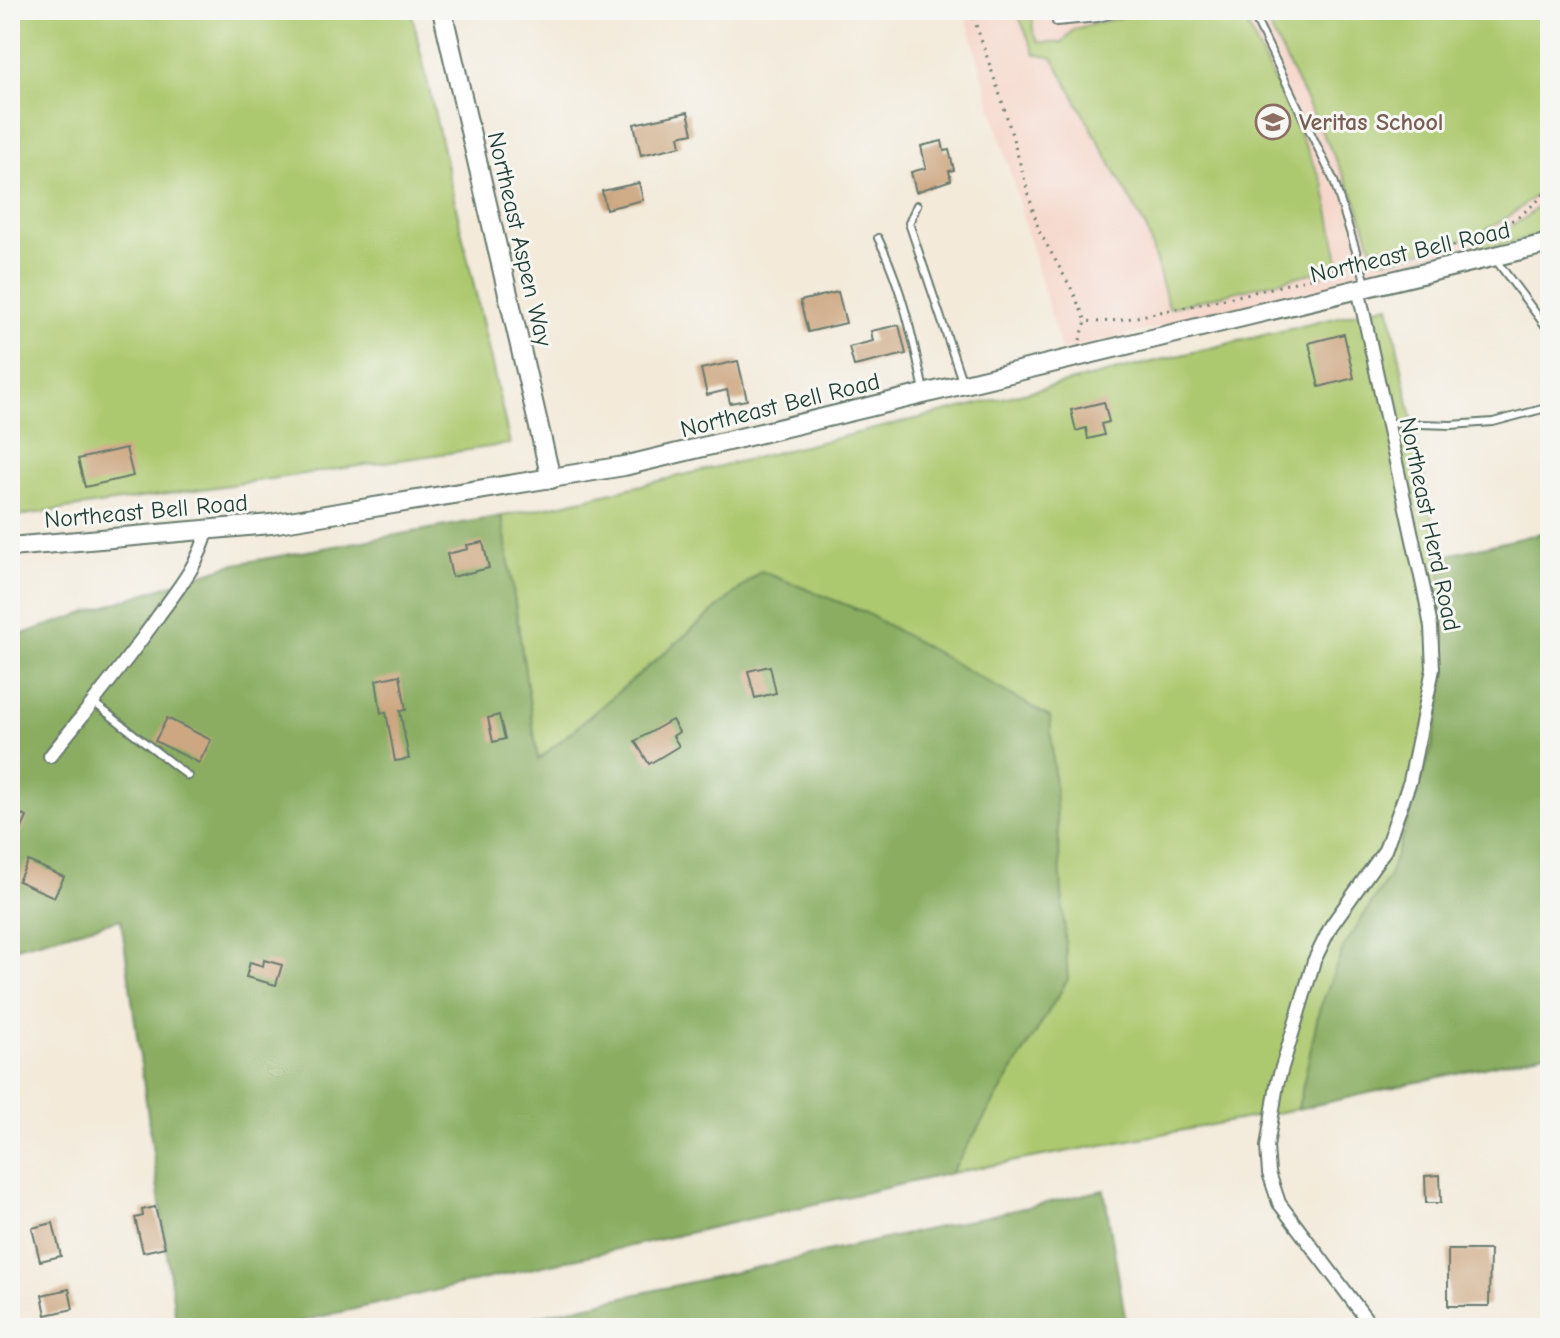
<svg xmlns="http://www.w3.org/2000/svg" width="1560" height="1338" viewBox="0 0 1560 1338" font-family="'Comic Neue',sans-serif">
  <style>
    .built { fill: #f6d2c5 }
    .green { fill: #adc970; stroke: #668352; stroke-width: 2 }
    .forest { fill: #8aad62; stroke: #54754b; stroke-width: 2 }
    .building { fill: #cda782 }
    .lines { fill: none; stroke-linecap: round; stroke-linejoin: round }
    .lane-casing { stroke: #697a6e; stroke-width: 10 }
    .street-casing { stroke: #697a6e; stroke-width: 16 }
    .secondary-casing { stroke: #697a6e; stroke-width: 22 }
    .path { stroke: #697a6e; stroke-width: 3; stroke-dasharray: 2 6; stroke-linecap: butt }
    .lane { stroke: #fff; stroke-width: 6 }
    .street { stroke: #fff; stroke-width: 12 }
    .secondary { stroke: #fff; stroke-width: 18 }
    .labels { text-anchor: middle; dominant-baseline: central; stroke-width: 6; stroke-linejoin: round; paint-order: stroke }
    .education-label { font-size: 24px; font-weight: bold; fill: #785e54; stroke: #f6f6f2; text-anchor: start }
    .street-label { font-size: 24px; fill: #1f3d34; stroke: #f6f6f2 }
  </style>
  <rect width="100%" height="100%" fill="#f6f6f2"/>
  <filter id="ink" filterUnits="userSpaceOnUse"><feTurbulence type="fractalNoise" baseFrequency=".0125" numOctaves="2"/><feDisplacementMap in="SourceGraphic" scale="16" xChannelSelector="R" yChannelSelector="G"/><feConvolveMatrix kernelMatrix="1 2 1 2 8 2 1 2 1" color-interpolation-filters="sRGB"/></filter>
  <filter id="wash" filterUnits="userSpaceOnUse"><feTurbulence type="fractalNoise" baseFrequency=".006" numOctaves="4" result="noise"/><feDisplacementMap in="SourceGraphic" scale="32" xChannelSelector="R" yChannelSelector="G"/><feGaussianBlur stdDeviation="1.8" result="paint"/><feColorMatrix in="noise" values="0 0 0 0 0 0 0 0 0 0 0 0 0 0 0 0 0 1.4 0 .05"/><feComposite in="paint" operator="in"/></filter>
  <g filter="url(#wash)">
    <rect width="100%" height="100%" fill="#f3eada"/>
    <path class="built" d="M964,10H1550V234L1061,351Z"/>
    <g class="green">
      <path d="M10,10H411L510,444L10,517Z"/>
      <path d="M1016,10H1036C1031,22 1031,31 1039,42L1062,43L1074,29L1152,10H1240L1324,185L1340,266L1169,308L1147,230L1053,58L1035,54Z"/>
      <path d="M1261,10H1550V182C1506,224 1478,238 1419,252C1405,256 1390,261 1376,259L1355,198Z"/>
      <path d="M1550,197V233L1394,271L1385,268L1477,245L1523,219Z"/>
      <path d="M1389,305L1440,557L1446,672L1432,748L1389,876L1344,947L1319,1011L1298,1109L951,1173L1068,979L761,572L538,760L502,516L567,503Z"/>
    </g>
    <g class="forest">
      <path d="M502,516L538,760L761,571L864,612L1050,717L1068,979L951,1173L271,1328H177L121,919L13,948L10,943V638L230,565Z"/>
      <path d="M1550,531V1052L1298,1109L1319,1011L1344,947L1389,876L1432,748L1446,672L1440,557Z"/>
      <path d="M1104,1190L1127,1328H485Z"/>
    </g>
    <g id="blocks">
      <g class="building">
        <path d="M688,112L693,133L679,136L681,146L641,155L634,124Z"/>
        <path d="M942,141L944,151L949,150L954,170L949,171L951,180L916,192L911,172L926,168L921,146Z"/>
        <path d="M639,183L643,200L606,209L602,191Z"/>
        <path d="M838,292L846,323L808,332L800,301Z"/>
        <path d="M899,325L906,354L854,366L849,347L873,341L871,331Z"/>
        <path d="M1344,334L1354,378L1319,387L1309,343Z"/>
        <path d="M738,361L747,400L730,403L727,390L707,395L701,369Z"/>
        <path d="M1104,402L1109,422L1101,424L1104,435L1088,439L1086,428L1076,431L1071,410Z"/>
        <path d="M126,448L133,476L85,487L78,459Z"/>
        <path d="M483,542L489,568L452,577L447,554L468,549L467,545Z"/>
        <path d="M770,666L776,693L755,698L748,671Z"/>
        <path d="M400,675L406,710L400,711L409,759L395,761L386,712L381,713L376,680Z"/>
        <path d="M499,715L505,739L493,742L488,718Z"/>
        <path d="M167,718L211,740L199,763L155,741Z"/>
        <path d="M672,720L679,732L673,736L679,746L649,764L635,741Z"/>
        <path d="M10,809L27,817L10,856Z"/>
        <path d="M28,861L64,877L54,897L18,881Z"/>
        <path d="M264,960L282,965L276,985L246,977L250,962L263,966Z"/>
        <path d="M1440,1175L1441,1203H1426L1425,1176Z"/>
        <path d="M155,1207L165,1247L143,1252L135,1218L143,1216L142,1210Z"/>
        <path d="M53,1223L61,1256L40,1261L32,1228Z"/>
        <path d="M1448,1250H1490L1489,1306H1448Z"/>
        <path d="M69,1289L73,1309L46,1315L42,1295Z"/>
      </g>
    </g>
  </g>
  <g filter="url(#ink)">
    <use href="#blocks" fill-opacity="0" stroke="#697a6e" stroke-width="2"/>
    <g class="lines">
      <g class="lane-casing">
        <g id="lane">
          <path d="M1251,10L1334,181L1367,286"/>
          <path d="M1056,22L1098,18L1127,10"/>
          <path d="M917,205L909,223L962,381"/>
          <path d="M878,238C902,287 913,338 924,391"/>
          <path d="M1495,259L1550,332"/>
          <path d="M1388,423L1451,425L1493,422L1550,407"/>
          <path d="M93,702L188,776"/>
        </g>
      </g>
      <g class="street-casing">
        <g id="street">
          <path d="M1358,288L1425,595L1431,627L1433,669L1410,781L1385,850L1331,926L1314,961L1277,1084L1267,1147L1269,1173L1279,1203L1373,1328"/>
          <path d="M50,756C87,710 125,664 159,615C178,589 200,562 207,531"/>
        </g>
      </g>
      <g class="secondary-casing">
        <g id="secondary">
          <path d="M442,10L551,479"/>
          <path d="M10,547L271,524L624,466L1550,243"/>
        </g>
      </g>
      <g class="path">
        <path d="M971,10L1004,107L1039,231L1071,288L1086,321C1113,324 1139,316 1165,311C1224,300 1282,286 1340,270"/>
        <path d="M1422,255C1470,242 1518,227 1550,187"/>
        <path d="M1080,340L1086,321"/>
      </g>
      <use href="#lane" class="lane"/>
      <use href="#street" class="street"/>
      <use href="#secondary" class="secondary"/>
    </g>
  </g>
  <defs>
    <g id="school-ring" transform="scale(1.8)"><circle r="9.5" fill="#f6f6f2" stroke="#8d6e63" stroke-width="1.5"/><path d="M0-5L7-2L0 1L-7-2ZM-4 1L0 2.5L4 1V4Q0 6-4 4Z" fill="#8d6e63"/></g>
  </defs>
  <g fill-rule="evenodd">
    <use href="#school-ring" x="1273" y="122"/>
  </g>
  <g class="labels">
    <g class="education-label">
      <text x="1299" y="122">Veritas School</text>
    </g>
    <g class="street-label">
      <text transform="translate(520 239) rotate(77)">Northeast Aspen Way</text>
      <text transform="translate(1410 252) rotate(-13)">Northeast Bell Road</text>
      <text transform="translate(780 405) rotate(-14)">Northeast Bell Road</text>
      <text transform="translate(146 511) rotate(-5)">Northeast Bell Road</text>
      <text transform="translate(1430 524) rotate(78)">Northeast Herd Road</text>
    </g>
  </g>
  <rect width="1560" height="1338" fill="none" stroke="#f6f6f2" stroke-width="40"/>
</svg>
